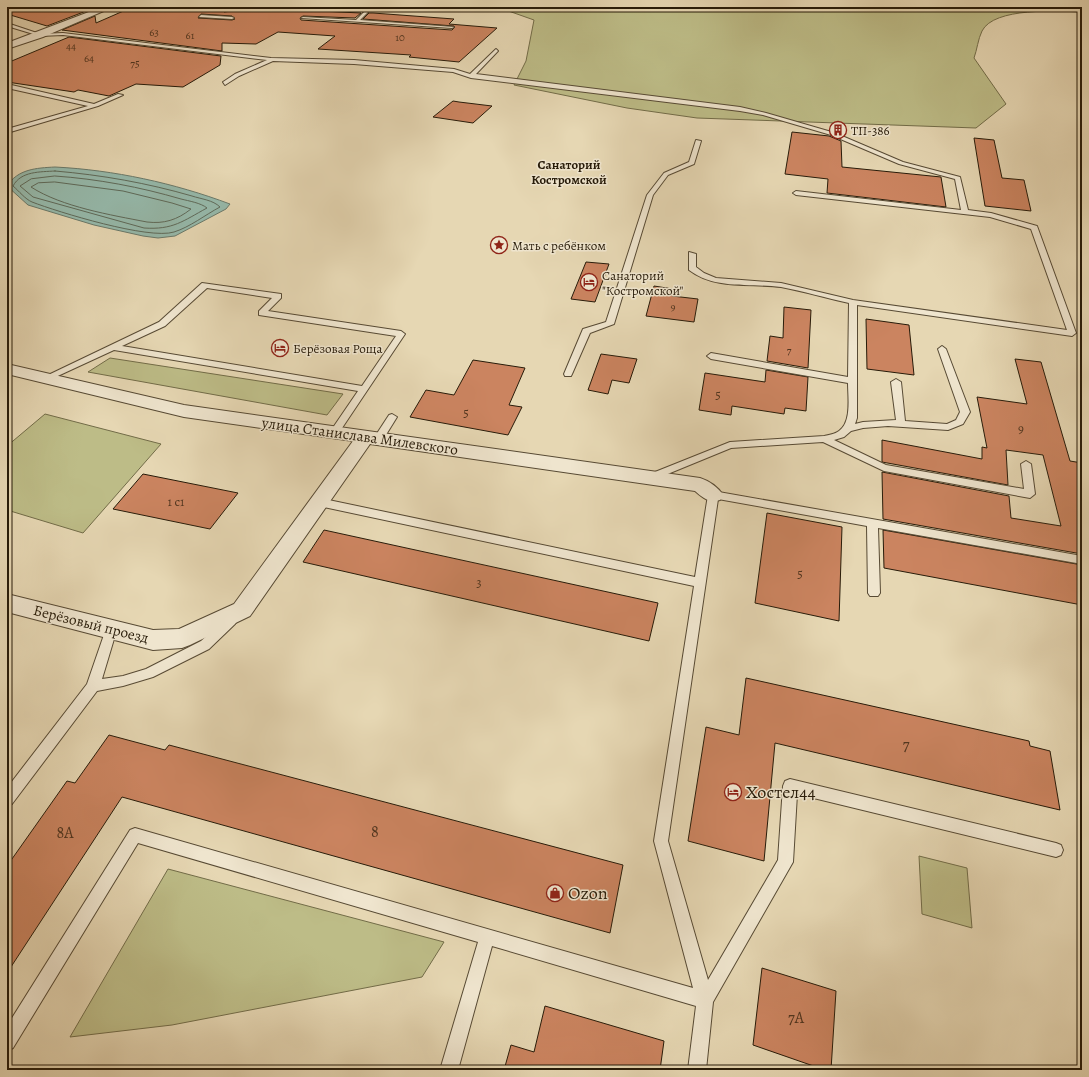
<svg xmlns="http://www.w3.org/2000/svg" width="1089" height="1077" viewBox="0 0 1089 1077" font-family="Alegreya,serif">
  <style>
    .green { fill: #bdbc87; stroke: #726c48 }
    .water { fill: #96baac; stroke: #6a7a6b }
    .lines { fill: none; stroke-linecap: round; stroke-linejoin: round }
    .shore { stroke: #5e6a5a; stroke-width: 1 }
    .building { fill: #cb8460; stroke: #271b09; fill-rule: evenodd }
    .lane-casing { stroke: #574a34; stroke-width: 2 }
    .street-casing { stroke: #574a34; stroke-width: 2 }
    .lane { fill: #efe5ce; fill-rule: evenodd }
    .street { fill: #efe5ce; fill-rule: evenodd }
    .labels { text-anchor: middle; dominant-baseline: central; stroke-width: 3; stroke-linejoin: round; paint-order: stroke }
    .far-number-label { font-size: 11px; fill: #50351f }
    .far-poi-label { font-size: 13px; fill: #271b09; stroke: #efe5ce; text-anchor: start }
    .far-neighbourhood-label { font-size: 13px; font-weight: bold; fill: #271b09; stroke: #efe5ce }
    .number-label { font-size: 13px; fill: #50351f }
    .street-label { font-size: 15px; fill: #271b09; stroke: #efe5ce }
    .near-number-label { font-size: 16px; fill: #50351f }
    .near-poi-label { font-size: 18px; fill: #271b09; stroke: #efe5ce; text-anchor: start }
  </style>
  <rect width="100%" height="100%" fill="#e6d7b3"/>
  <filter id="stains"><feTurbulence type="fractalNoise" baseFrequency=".005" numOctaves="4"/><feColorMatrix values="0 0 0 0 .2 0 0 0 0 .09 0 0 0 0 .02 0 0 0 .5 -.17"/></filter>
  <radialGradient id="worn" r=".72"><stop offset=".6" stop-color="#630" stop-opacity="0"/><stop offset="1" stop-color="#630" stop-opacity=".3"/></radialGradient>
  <g class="green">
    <path d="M482,7H1082V12C1058,11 994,7 982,31C978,39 977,50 974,58L1006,104L976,128L697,118L627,108L514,85L526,61L534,20L500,8Z"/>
    <path d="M110,358L343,394L327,415L88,372Z"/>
    <path d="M45,414L161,444L83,533L7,510V446Z"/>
    <path d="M919,856L967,868L972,928L922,914Z"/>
    <path d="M168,869L444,942L422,977L172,1025L70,1037Z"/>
  </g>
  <path class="water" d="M55,167C114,170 174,183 230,204L226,209L175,236L158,238L143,236L94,225L28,205L7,186C18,169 36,168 55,167Z"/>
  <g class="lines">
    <g class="shore">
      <path d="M55,171C102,175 147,183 192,196C201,199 213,200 220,207C205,215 190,227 174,232C149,240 58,212 32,202C25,199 19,191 13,186C21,171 40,172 55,171Z"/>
      <path d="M55,176C98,179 140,187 181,199C189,201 201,203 207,208C183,221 173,230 144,228L33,197L20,186L31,179Z"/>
      <path d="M55,182L123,191L172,203L191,209C177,220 164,224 147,222C111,215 62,207 31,187L38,183Z"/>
    </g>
  </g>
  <g class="building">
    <path d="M7,7H94V8L47,26L7,14Z"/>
    <path d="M164,7L189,8L231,7L221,9L224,12L255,8L361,13L355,18L303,16L300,18L301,20L452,30L455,27L454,26L363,19L369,13H373L454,19L449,24L497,28L459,62L409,57L411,55L318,49L335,36L278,32L256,44L222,43V51L62,30L95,16L96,23L128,9L155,11ZM201,14L232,16L235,19L232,20L198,18Z"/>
    <path d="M69,37L221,56L220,65L183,87L136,84L109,96L78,90L74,92L7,82V63Z"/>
    <path d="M453,101L459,102L492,106L473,123L433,117Z"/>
    <path d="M792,132L829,136L841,141L842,167L941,177L946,207L827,193L828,179L785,174Z"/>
    <path d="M974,138L994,140L1002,178L1024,180L1031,211L985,206Z"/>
    <path d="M586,262L609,264L595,302L571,299Z"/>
    <path d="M654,286L673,289L672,296L698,299L694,322L646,316Z"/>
    <path d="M784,307L811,310L808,368L767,361L770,336L783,338Z"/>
    <path d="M866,319L909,325L914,375L867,369Z"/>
    <path d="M601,354L637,359L629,383L612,380L608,394L588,390Z"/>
    <path d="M1015,359L1041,362L1070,461L1082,463V554L883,519L882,472L1009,496L1011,518L1061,526L1043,455L1006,450L1008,485L882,462V440L982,459V447L987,448L977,397L1027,404Z"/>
    <path d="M473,360L525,368L509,405L522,407L508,435L410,417L426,390L454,395Z"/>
    <path d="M766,370L808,377L806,411L785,408L784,414L732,406L731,415L699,410L705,373L765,382Z"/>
    <path d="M143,474L238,493L210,529L113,509Z"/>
    <path d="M767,513L842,527L839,621L755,603Z"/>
    <path d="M324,530L658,603L649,641L303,562Z"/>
    <path d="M883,530L1082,565V605L884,568Z"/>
    <path d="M746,678L1029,741L1030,746L1050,751L1060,810L775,743L764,861L688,841L706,727L739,735Z"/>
    <path d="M109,735L165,750L169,745L623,865L610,933L122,797L7,973V866L67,781L75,783Z"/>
    <path d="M762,968L836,991L831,1070H825L753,1045Z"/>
    <path d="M545,1006L664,1041L660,1070H504L511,1045L534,1052Z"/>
  </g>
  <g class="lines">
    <g class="lane-casing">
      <g id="lane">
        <path d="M240,7H254L224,11L222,10Z"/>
        <path d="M363,7H369V11L360,20L454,27L452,28L301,18L303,17L356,20L365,11Z"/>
        <path d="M201,15L232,17L234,18L232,19L199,17Z"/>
        <path d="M7,23L40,34L63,33L271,58L354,60L454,69L470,74L496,49L498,51L476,74L740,107L766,113L835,133L903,162L960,177L968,210L991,213L1037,226L1076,333L1072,336L857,305V418L855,424L863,422L896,420L891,382L896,379L901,382L905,421L947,424L956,420L960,412L938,349L942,346L946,349L970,412L963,424L948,430L888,426L863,428L851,431L844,437L834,440L886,465L1024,489L1021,464L1026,461L1031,464L1035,494L1030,498L884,471L823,442L731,448L653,480H645L644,478L645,476L730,442L824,436C829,435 835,434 839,431C852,422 848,397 848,383L711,359L707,356L711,353L848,377L849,303C826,298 803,291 781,287C750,283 715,290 689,270V252L696,254V267L704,273L716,278L781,283L853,300L1067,330L1031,229L990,217L796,195L793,193L796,191L961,210L955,179L899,164L831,135L763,115L740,111L471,78L453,72L354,64L273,61L239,76L225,85L223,82L235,74L267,60L63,35L40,36L7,26Z"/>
        <path d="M7,84L94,104L118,94L123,95L98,106L7,133V129L88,106L7,88Z"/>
        <path d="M696,140L701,141L694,164L668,175L653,195L614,324L590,333L572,374L571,376H565L564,374L583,329L606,322L647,195L664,173L689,162Z"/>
        <path d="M202,283L281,294V298L268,311L401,331L405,334L338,434L335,435L330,432L358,391L114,350L49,380H43L42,378L159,322ZM207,288L272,298L259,311V315L396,336L362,386L122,346L165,326Z"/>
        <path d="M392,414L397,417L384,438L382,440H376L374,438L389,415Z"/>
        <path d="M713,491L1082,556V564L878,528L880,593L878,596H870L868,593L867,526L718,499L668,841L708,980L778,860L783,786L785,781L790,779L1056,843L1061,845L1063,850L1061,855L1056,857L797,794L793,862L713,1002L706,1070H688L696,1006L492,946L458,1070H440L478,942L138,843L13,1048L7,1051V1026L130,830L135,828L693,988L654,841L694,586L319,506L314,502L319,498L695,577L708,495Z"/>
        <path d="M231,616L235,618L237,621L235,624L209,649L153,677L123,686L97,691L12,804L7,806V788L87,684L107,626L111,624L115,626L117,629L102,679L123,676L146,669L201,641L227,618Z"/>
      </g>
    </g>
    <g class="street-casing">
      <g id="street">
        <path d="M102,7H113L43,37L7,49V43Z"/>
        <path d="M7,364L184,405L700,478C709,481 718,487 723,495L720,500C709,503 703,498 695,491L370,444L250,616L190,645L182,648L153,650L7,612V594L153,630L179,629L234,604L353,441L184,417L7,374Z"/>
      </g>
    </g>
    <use href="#lane" class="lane"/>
    <use href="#street" class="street"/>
  </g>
  <defs>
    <g id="building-ring" transform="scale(0.9)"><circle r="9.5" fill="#efe5ce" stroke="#8f2418" stroke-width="1.5"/><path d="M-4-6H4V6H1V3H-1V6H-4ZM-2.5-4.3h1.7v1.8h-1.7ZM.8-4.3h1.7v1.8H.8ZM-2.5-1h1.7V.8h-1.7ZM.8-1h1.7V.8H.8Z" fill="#8f2418"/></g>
    <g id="sight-ring" transform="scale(0.9)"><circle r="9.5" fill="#efe5ce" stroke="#8f2418" stroke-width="1.5"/><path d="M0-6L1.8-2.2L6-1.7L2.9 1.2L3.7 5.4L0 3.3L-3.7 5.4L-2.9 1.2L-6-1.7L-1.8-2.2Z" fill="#8f2418"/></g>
    <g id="hotel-ring" transform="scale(0.9)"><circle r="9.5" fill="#efe5ce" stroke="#8f2418" stroke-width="1.5"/><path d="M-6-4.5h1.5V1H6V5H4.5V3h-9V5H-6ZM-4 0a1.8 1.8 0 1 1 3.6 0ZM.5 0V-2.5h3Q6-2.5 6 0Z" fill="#8f2418"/></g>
    <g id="shop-ring" transform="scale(0.9)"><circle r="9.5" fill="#efe5ce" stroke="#8f2418" stroke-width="1.5"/><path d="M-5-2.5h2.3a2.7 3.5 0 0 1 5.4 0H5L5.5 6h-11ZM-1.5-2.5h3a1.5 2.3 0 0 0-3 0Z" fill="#8f2418"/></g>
  </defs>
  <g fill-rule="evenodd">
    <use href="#building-ring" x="838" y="130"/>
    <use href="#sight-ring" x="499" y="245"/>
    <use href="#hotel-ring" x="589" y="282"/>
    <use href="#hotel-ring" x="280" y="348"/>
    <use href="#hotel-ring" x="733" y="792"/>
    <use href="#shop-ring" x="555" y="893"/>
  </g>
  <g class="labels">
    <g class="far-number-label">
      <text x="154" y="32">63</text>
      <text x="190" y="35">61</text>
      <text x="400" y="37">10</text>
      <text x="71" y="46">44</text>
      <text x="89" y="58">64</text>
      <text x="135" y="63">75</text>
      <text x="673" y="306">9</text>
      <text x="789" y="350">7</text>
    </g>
    <g class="far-poi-label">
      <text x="851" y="130">ТП-386</text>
      <text x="512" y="245">Мать с ребёнком</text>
      <text x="602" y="275">Санаторий<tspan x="602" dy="15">"Костромской"</tspan></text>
      <text x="293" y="348">Берёзовая Роща</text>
    </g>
    <g class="far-neighbourhood-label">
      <text x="569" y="164">Санаторий<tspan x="569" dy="15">Костромской</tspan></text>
    </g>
    <g class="number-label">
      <text x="718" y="394">5</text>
      <text x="466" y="412">5</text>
      <text x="1021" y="428">9</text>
      <text x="176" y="501">1 с1</text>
      <text x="800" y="573">5</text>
      <text x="479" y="582">3</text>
    </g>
    <g class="street-label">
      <text transform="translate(360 436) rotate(8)">улица Станислава Милевского</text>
      <text transform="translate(91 624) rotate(14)">Берёзовый проезд</text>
    </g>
    <g class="near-number-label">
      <text x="906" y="745">7</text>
      <text x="375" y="832">8</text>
      <text x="65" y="833">8А</text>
      <text x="796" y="1018">7А</text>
    </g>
    <g class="near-poi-label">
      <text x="746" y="792">Хостел44</text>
      <text x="568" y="893">Ozon</text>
    </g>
  </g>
  <rect width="1089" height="1077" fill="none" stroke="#e6d7b3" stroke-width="24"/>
  <rect x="8" y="8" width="1073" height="1061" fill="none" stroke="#271b09" stroke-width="2"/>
  <rect x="12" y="12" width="1065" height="1053" fill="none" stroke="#271b09"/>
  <rect width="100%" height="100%" filter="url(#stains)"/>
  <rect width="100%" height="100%" fill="url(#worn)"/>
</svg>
